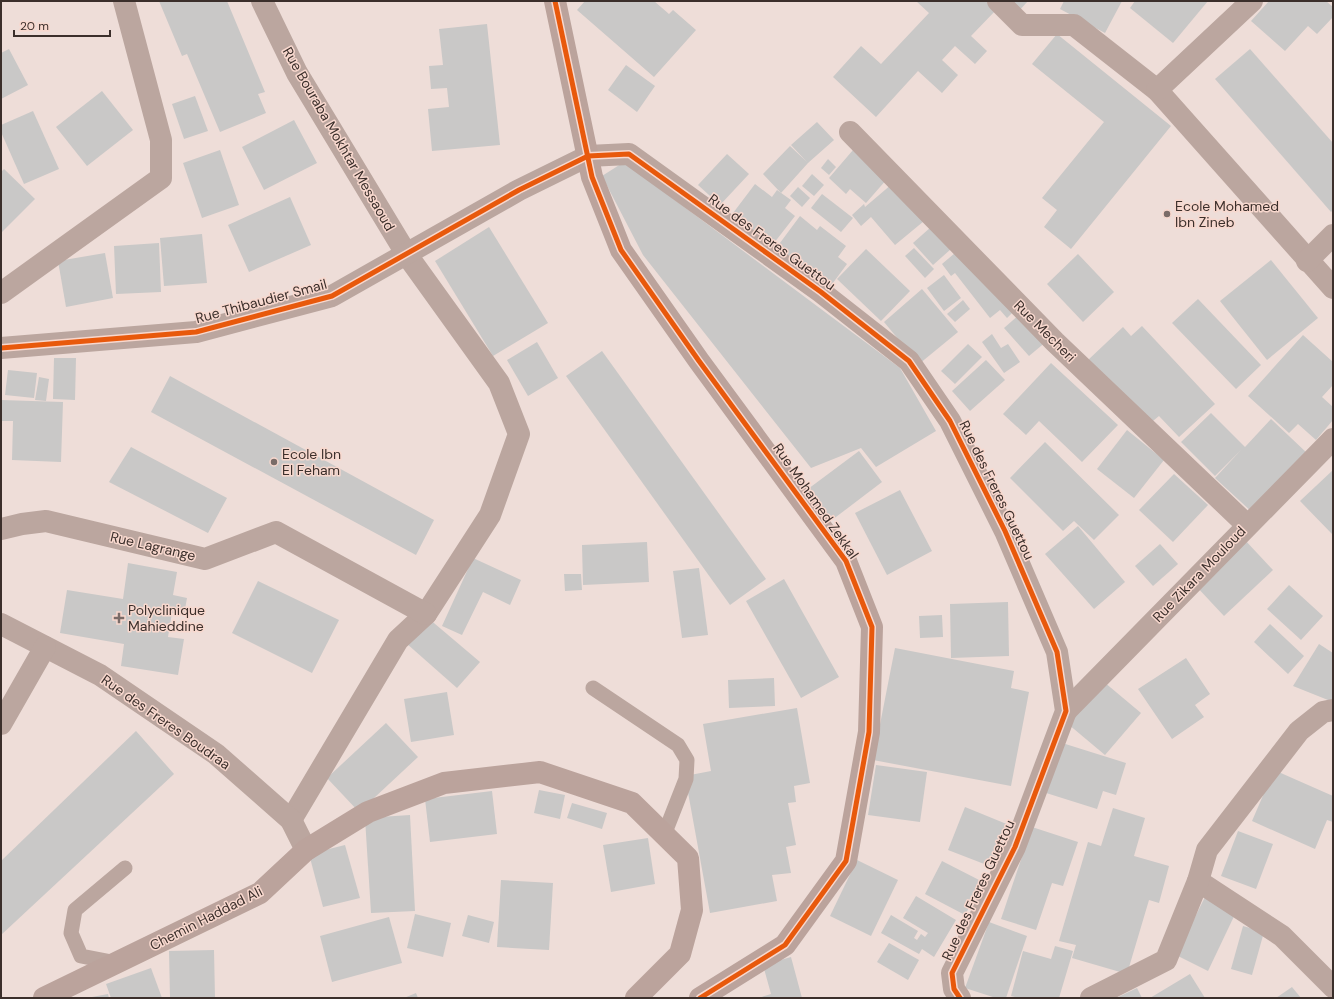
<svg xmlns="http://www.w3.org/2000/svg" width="1334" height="999" viewBox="0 0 1334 999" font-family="'DM Sans',sans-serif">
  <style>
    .building { fill: #c9c8c7 }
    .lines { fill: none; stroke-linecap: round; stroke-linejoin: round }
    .lane { stroke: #bba69f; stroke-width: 15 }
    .street { stroke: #bba69f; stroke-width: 22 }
    .secondary { stroke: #bba39c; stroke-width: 22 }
    .cycleway-casing { stroke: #f8d8ce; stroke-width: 8 }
    .cycleway { stroke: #e8590c; stroke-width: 5 }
    .poi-dot { fill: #7a6c68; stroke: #f8d8ce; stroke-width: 1.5 }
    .labels { text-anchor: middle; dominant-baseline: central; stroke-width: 3; stroke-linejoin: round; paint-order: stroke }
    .street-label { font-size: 14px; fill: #3b2f2b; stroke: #f8d8ce }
    .poi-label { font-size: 14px; fill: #3b2f2b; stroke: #f8d8ce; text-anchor: start }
  </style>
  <rect width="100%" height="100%" fill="#eeddd8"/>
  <g class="building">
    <path d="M159,1H227L265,92L258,94L266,113L220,132L187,54L182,56Z"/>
    <path d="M585,1H654L669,14L673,10L696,30L654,77L577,10Z"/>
    <path d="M916,1H989L997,9L971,36L987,51L975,64L955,46L942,60L958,75L942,93L918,71L876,117L833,77L861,46L881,64L929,13Z"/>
    <path d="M1007,1H1028L1018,12Z"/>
    <path d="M1064,1H1122L1105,33L1060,9Z"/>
    <path d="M1135,1H1208L1173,43L1130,8Z"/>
    <path d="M1269,1H1326L1333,7V17L1317,34L1308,26L1285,51L1251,21Z"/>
    <path d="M487,24L500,145L432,151L428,109L449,107L447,88L431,89L429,66L443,65L439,29Z"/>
    <path d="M1057,34L1171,126L1071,249L1044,227L1057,210L1042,198L1104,122L1032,64Z"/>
    <path d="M9,49L28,85L1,99V53Z"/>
    <path d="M1250,49L1333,143V210L1331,212L1215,79Z"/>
    <path d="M626,65L655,86L637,112L608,90Z"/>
    <path d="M102,91L133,130L87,166L56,127Z"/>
    <path d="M195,96L208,131L184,139L172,104Z"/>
    <path d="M33,111L59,169L24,184L1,132V125Z"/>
    <path d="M294,120L317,163L264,190L242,147Z"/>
    <path d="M817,122L834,140L808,163L781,193L763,174L790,146L807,162L791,145Z"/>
    <path d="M220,150L239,205L202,218L183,163Z"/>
    <path d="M853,150L887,179L866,203L850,189L846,194L829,178Z"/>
    <path d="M727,154L749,174L720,205L698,185Z"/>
    <path d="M828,159L836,167L829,175L821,168Z"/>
    <path d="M624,162L900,368L936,431L876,467L861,448L811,468L643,255L602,176Z"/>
    <path d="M4,169L35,199L1,233V172Z"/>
    <path d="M812,174L824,185L814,196L802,186Z"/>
    <path d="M755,184L772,197L777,190L791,200L785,208L795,216L767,252L727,221Z"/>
    <path d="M892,184L924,221L895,245L871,217L861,226L852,215L864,204L865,207Z"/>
    <path d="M798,187L810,198L802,207L790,196Z"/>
    <path d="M822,194L853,218L841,232L811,208Z"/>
    <path d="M290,197L311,245L249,272L228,225Z"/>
    <path d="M800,216L817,230L820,226L846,246L838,257L847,264L827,291L774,251Z"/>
    <path d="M489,227L548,323L493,356L435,261Z"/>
    <path d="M931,227L951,249L933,265L913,243Z"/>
    <path d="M202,234L207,283L164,286L160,238Z"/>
    <path d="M159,243L161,292L116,294L114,246Z"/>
    <path d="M914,248L934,269L925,278L905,256Z"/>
    <path d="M866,249L910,291L881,321L837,279Z"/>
    <path d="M105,253L113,298L66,307L58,261Z"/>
    <path d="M955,253L1017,308L1007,318L1000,310L990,318L955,273L951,276L942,264Z"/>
    <path d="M1078,254L1114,292L1083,322L1047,284Z"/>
    <path d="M1271,260L1318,318L1267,360L1220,301Z"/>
    <path d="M944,275L961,298L944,311L927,288Z"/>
    <path d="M922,289L958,332L919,364L884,322Z"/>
    <path d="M1198,299L1261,365L1236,389L1172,323Z"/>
    <path d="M963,300L970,309L955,322L947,314Z"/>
    <path d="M1021,313L1047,341L1029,356L1004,328Z"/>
    <path d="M1142,326L1215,404L1179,437L1159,416L1148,425L1087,361L1123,327L1131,336Z"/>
    <path d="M992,334L1001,348L1008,344L1020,362L1004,373L982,342Z"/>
    <path d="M1303,335L1333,362V385L1322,397L1333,407V420L1316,440L1298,424L1289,433L1248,396Z"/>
    <path d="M537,342L558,378L528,396L507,360Z"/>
    <path d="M968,344L982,357L955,384L941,371Z"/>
    <path d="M602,351L766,579L730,605L566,376Z"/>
    <path d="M54,358H76L75,400L53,399Z"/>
    <path d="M986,360L1005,380L970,411L952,391Z"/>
    <path d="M1051,363L1118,425L1082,462L1039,421L1026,435L1003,414Z"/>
    <path d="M8,370L37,373L34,398L5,395Z"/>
    <path d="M170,376L434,520L416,555L151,412Z"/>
    <path d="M39,377L49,379L46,401L35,400Z"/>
    <path d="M1,400L63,402L61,462L12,460L13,421H1Z"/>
    <path d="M1211,413L1245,447L1271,419L1308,454L1253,513L1215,478L1241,450L1215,476L1181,442Z"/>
    <path d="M1127,430L1164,460L1134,498L1097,469Z"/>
    <path d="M1045,442L1119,515L1094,540L1074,521L1063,531L1010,478Z"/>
    <path d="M131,447L227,498L208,533L109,482Z"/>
    <path d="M859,451L882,482L832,520L808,489Z"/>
    <path d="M1333,470V535L1300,501Z"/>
    <path d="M1174,474L1208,505L1173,542L1139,510Z"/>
    <path d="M900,490L932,551L887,575L855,513Z"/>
    <path d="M1078,526L1125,582L1094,609L1045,554Z"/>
    <path d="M1244,539L1273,570L1224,616L1195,585Z"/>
    <path d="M647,542L649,582L583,585L582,545Z"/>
    <path d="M1160,544L1178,564L1153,586L1135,566Z"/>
    <path d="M473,558L521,580L510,605L483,592L462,635L442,626Z"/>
    <path d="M128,563L177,572L173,595L187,598L184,615L172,613L168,637L184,639L178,675L121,666L124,644L60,633L67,590L123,599Z"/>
    <path d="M699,568L708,635L682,638L673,571Z"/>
    <path d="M564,574H581L582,590L565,591Z"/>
    <path d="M784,579L839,677L801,698L746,601Z"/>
    <path d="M258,581L339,620L312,673L232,633Z"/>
    <path d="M1289,585L1323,616L1301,640L1267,609Z"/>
    <path d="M1008,602L1009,656L951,658L950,604Z"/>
    <path d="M942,615L943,637L920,638L919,616Z"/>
    <path d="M428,618L480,662L457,688L406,643Z"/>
    <path d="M1270,624L1304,656L1288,674L1254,642Z"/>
    <path d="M1319,644L1333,653V702L1293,686Z"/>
    <path d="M895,648L1014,671L1011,688L1029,692L1011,786L873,760Z"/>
    <path d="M1186,658L1210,694L1195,705L1204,717L1172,739L1138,689Z"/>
    <path d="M774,678L775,706L729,708L728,680Z"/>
    <path d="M1104,682L1141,713L1105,755L1068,724Z"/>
    <path d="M447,692L454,735L411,742L404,699Z"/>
    <path d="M797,708L810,783L794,786L796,802L788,803L796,845L786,847L791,873L772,875L777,901L710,913L685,776L711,771L703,724Z"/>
    <path d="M386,723L418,757L359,812L327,778Z"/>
    <path d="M136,731L174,774L1,935V861Z"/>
    <path d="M1059,742L1126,763L1116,795L1103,791L1097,809L1043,792Z"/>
    <path d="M876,765L927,772L920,822L868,815Z"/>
    <path d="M1274,770L1333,796V822L1327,820L1315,849L1252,821Z"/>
    <path d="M539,790L565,795L560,819L534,813Z"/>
    <path d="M492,791L497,834L430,842L425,799Z"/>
    <path d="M572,803L607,813L602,829L567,818Z"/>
    <path d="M965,807L1009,825L992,867L948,850Z"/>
    <path d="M1113,808L1145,818L1134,856L1169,866L1159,903L1149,900L1127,974L1072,958L1076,945L1059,941L1088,842L1101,846Z"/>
    <path d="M410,815L415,911L371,913L365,818Z"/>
    <path d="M1032,827L1078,842L1063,886L1052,883L1036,930L1001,919Z"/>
    <path d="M1238,831L1273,844L1256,889L1221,876Z"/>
    <path d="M648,838L655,884L611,892L603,845Z"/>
    <path d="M345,845L360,898L323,907L309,854Z"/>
    <path d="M857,860L898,880L871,936L830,916Z"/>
    <path d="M942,861L983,882L965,915L925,894Z"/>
    <path d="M501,880L553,883L549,950L497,947Z"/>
    <path d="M1206,895L1237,910L1208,971L1176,955Z"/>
    <path d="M916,896L956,920L934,957L922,949L919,954L881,933L891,915L918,931L914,938L917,940L921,934L925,937L928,933L903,918Z"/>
    <path d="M415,914L451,923L443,957L407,948Z"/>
    <path d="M468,915L494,922L489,943L462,936Z"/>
    <path d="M389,917L402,963L332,982L320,936Z"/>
    <path d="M989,922L1027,936L1006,998H996L965,988Z"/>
    <path d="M1243,926L1264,932L1252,975L1231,969Z"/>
    <path d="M889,943L919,960L908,980L877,962Z"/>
    <path d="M1055,946L1073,951L1059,998H1019L1011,996L1023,951L1051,959Z"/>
    <path d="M214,950L215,998H170L169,951Z"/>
    <path d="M791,957L802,998H758L771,994L763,965Z"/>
    <path d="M151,968L162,998H111L106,984Z"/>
    <path d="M1190,974L1205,998H1150Z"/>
    <path d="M1292,987L1301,998H1276Z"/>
    <path d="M1137,988L1142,998H1116Z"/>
    <path d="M416,993L418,998H404Z"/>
    <path d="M108,994L109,998H92V997Z"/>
  </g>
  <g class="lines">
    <g class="lane">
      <path d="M593,688L678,745L687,760L686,779L664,835"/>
      <path d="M117,963L81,956L71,933L75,910L125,868"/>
    </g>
    <g class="street">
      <path d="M262,1L297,73L407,255L499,383L519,434L490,515L426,614L398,640L291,820"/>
      <path d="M998,1L1022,25H1074L1157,90L1333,288"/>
      <path d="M1157,90L1252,1"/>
      <path d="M850,132L1055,342L1247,525"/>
      <path d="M1307,261L1333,235"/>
      <path d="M1,293L161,178V140L124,1"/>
      <path d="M1,348L196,332L332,296L519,190L588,156L629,154L821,292L909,361L950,421L1005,531L1057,652L1066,711L1015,847L952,973L954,989L960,998"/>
      <path d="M1,529L22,524L46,521L205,559L276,532L426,614"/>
      <path d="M1,624L100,675L216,754L291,820L306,850"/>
      <path d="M1066,711L1333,439"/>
      <path d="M1,724L45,647"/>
      <path d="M1198,881L1282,936L1333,987"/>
      <path d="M1091,998L1166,960L1198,881L1207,850L1299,731L1323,712L1333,710"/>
    </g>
    <g class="secondary">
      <path d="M555,1L592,177L621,250L699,361L846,561L872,627L869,732L846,861L785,945L700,998"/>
      <path d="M44,998L260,893L306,850L368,812L444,783L540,772L632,803L688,858L692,910L680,954L636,998"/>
    </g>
    <g class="cycleway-casing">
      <g id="cycleway">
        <path d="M555,1L592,177L621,250L699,361L846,561L872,627L869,732L846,861L785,945L700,998"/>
        <path d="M1,348L196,332L332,296L519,190L588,156L629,154L821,292L909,361L950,421L1005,531L1057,652L1066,711L1015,847L952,973L954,989L960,998"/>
      </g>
    </g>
    <use href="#cycleway" class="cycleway"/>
  </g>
  <g class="poi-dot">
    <circle cx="1167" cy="214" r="4"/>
    <circle cx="274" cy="462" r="4"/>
    <path d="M117 612h4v4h4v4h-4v4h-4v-4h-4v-4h4z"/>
  </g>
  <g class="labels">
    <g class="street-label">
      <text transform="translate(339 139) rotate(60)">Rue Bouraba Mokhtar Messaoud</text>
      <text transform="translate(772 242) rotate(36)">Rue des Freres Guettou</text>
      <text transform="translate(261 301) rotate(-15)">Rue Thibaudier Smail</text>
      <text transform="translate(1045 331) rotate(45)">Rue Mecheri</text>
      <text transform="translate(997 490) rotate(64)">Rue des Freres Guettou</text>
      <text transform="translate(816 501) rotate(55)">Rue Mohamed Zekkal</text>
      <text transform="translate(153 546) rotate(13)">Rue Lagrange</text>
      <text transform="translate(1199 574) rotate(-46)">Rue Zikara Mouloud</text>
      <text transform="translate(166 722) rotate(35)">Rue des Freres Boudraa</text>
      <text transform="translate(978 890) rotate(-65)">Rue des Freres Guettou</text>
      <text transform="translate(206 918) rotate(-27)">Chemin Haddad Ali</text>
    </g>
    <g class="poi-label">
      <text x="1175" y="206">Ecole Mohamed<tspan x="1175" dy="16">Ibn Zineb</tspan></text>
      <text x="282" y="454">Ecole Ibn<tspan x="282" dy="16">El Feham</tspan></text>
      <text x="128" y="610">Polyclinique<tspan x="128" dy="16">Mahieddine</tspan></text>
    </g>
  </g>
  <rect width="1334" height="999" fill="none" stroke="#3b2f2b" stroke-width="4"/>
  <path d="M14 30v6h96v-6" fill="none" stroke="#3b2f2b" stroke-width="2"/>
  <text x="20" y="30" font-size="12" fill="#3b2f2b" stroke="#f8d8ce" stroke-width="3" paint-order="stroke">20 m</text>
</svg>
